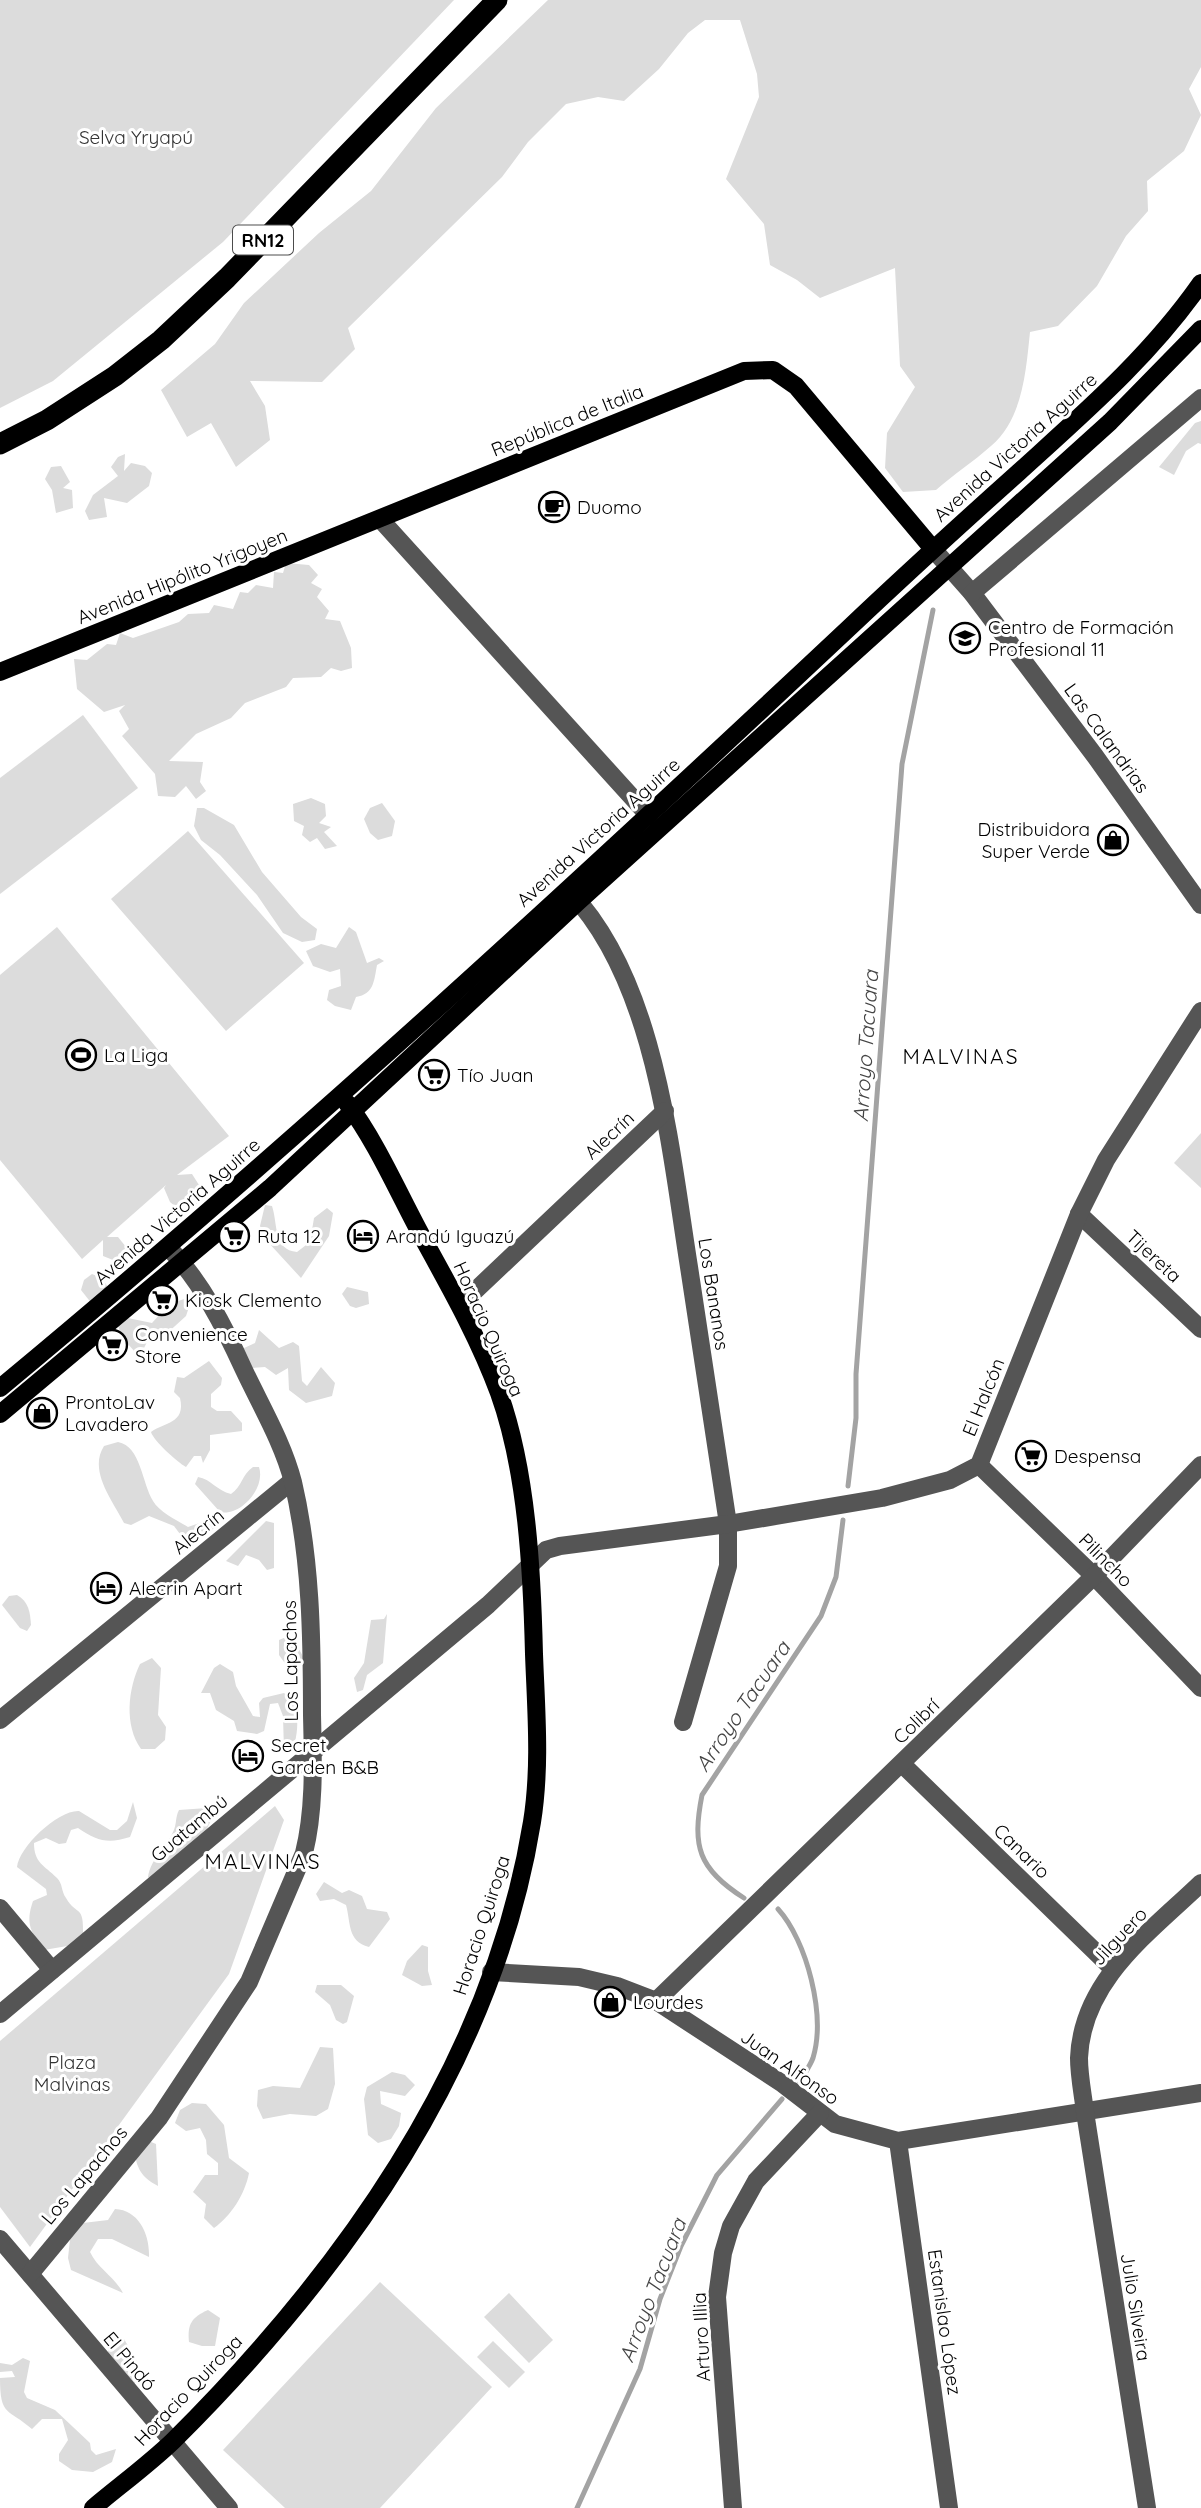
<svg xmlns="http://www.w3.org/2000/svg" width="1201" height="2508" viewBox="0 0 1201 2508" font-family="Quicksand,sans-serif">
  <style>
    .green { fill: #dcdcdc }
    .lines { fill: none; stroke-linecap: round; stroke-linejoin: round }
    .stream { stroke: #a3a3a3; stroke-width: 5 }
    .minor { stroke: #555; stroke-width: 18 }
    .major { stroke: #000; stroke-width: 18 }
    .highway { stroke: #000; stroke-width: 21 }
    .labels { text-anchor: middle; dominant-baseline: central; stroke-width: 6; stroke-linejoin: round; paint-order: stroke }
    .shield { fill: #fff; stroke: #4c4c4c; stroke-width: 2 }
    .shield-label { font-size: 18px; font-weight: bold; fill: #000 }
    .park-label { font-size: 19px; fill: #333; stroke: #fff }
    .street-label { font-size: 19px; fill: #000; stroke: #fff }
    .poi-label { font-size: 19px; fill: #000; stroke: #fff; text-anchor: start }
    .water-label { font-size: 21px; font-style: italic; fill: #444; stroke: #fff }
    .neighbourhood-label { font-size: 21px; letter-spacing: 2px; fill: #000; stroke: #fff }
  </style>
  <rect width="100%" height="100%" fill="#fff"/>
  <g class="green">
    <path d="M0,0H454L223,242L53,381L0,408Z"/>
    <path d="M548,0H1201V67L1189,89L1201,115L1184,151L1147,181L1148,211L1126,236L1097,286L1058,326L1030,332C1026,370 1023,419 991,446C973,462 954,474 936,490L903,492L885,468L887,433L915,387L900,366L895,268L820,298L797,280L770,265L764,224L726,179L759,97L757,74L740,20H705L688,33L659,69L624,101L598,97L566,104L528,142L502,177L348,328L355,349L322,382L250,381L265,406L270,440L236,467L211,423L187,437L161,390L215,344L244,303L319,233L371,191L436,108Z"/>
    <path d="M1201,421V444L1198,443L1186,451L1174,475L1159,467L1195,423Z"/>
    <path d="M125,454L124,471L131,463L145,466L152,473L149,486L127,503L104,498L107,517L89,520L85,511L93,495L118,476L111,467L118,457Z"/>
    <path d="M61,466L70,482L63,488L72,490L73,508L56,513L52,490L45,479L51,467Z"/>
    <path d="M286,563L309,565L318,575L311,583L322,589L317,597L329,611L325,619L340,621L351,648L352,668L341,671L331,668L321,677L293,678L286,687L245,703L231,718L196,734L169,761L203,762L200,782L206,791L196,799L186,786L175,797L158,796L155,774L122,736L129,729L119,711L125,705L104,712L77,689L74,659L87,660L107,644L116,645L120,633L133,638L179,622L188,614L209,613L214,605L233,609L240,592L248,593L256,585L273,588L274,572L283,573Z"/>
    <path d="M83,715L138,788L0,894V778Z"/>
    <path d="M311,798L325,804L326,816L319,823L331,827L324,832L337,846L325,849L317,838L310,842L302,835L304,826L294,821L293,804Z"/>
    <path d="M382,803L395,821L392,836L378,840L370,833L364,819L370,808Z"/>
    <path d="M197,808H204L234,825L262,872L301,917L317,929L315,940L302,942L283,933L257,895L220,855L201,840L194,826Z"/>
    <path d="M188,831L304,963L226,1031L111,899Z"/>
    <path d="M57,927L229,1136L177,1175L192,1174L199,1185L197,1204L176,1207L170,1202L164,1188L166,1185L107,1237H118L126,1247L122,1254L113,1260L103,1256V1240L82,1259L0,1160V975Z"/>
    <path d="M349,927L356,932L367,963L379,958L384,961L377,965C374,981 374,994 356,997L351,1010L335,1006L327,1000L329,990L341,986L340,969L330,972L313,966L306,951L321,944L336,948Z"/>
    <path d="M1201,1133V1188L1174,1163Z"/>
    <path d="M265,1205L272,1206C278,1224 273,1250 297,1252L310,1242L314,1218L327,1208L333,1213L329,1236L301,1278L267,1241L260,1226Z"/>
    <path d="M92,1274L102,1278L111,1292L96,1309L81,1290L84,1280Z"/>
    <path d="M347,1287L368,1292L369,1304L356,1308L350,1306L342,1294Z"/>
    <path d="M184,1299L190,1304L186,1316L164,1336L152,1332L142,1352H135L121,1336L117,1321L123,1317L152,1323L161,1313L167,1311L170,1304Z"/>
    <path d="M259,1330L279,1348L293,1342L299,1346L302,1381L307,1386L321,1367L335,1383L332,1396L306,1403L289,1390L288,1368L276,1375L265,1367L251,1368L242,1349L255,1343Z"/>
    <path d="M209,1361L222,1378L221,1385L211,1394V1407L217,1411H231L242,1423V1431L210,1435V1450L203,1463L201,1456H194L186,1467C177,1462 153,1440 151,1432C164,1422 186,1424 180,1398L174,1392L177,1377L184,1378Z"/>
    <path d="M118,1442C141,1446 142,1484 153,1501C159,1512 177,1520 188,1527L214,1518L216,1526C207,1537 197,1539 183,1538L174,1526L149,1516L131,1525L124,1523C113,1501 88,1471 104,1446Z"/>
    <path d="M253,1467H259C266,1488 240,1517 220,1512L195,1484L198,1477C211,1479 217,1491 231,1494C242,1487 242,1474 253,1467Z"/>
    <path d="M266,1521L274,1523V1568L267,1570L259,1560L246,1555L238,1566L226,1561Z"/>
    <path d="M17,1595C29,1602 30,1612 31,1625L27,1631L20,1628L2,1605L9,1596Z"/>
    <path d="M387,1614L383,1663L367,1675L363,1690L357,1692L354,1678L364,1663L371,1620L384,1619Z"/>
    <path d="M286,1637L293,1639L304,1658L296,1669H289L279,1655V1640Z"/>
    <path d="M152,1658L161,1668L158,1715L166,1727L165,1740L155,1749H141C124,1725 128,1689 140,1664Z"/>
    <path d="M220,1664L233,1672L236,1686L253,1716L260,1717L259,1703L263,1698L284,1693C299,1704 299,1725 295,1742L284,1751L283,1716L278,1703L270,1704L264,1731L257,1734L237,1731L234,1721L216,1710L210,1693H201L214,1668Z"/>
    <path d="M133,1802L137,1818L130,1837C108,1844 97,1841 78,1828L71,1830L66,1843L59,1844L46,1838L34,1843C34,1863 44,1865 57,1878C63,1884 61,1891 66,1898C77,1917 84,1903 83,1936L73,1945L44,1950C31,1932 25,1924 33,1901L47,1895L46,1889L17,1867C19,1847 58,1810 79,1811L110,1830H117L127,1821Z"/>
    <path d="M275,1806L284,1820L229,1974L30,2247L0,2207V2041Z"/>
    <path d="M207,1808L213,1812C209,1840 173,1864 153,1882L148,1877C151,1858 166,1848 173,1832C177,1825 175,1817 179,1810Z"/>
    <path d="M324,1882L342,1893L349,1890L362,1896L367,1909L387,1912L390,1919L369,1947C347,1941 351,1923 346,1905L334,1899L320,1901L316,1894Z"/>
    <path d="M422,1945L428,1947V1971L432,1985L422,1986L402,1975L407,1961Z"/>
    <path d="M317,1985H341L354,1996L347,2022L343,2024L336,2020L330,2005L315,1992Z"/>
    <path d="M320,2047L333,2048L335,2084L328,2109L316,2116L290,2114L263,2119L257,2106L258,2090L273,2086L300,2088Z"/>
    <path d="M392,2072L405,2075L415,2085L405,2096L380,2091L381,2104L401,2113L399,2126L391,2139L378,2143L368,2135L364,2099L367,2087Z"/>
    <path d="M192,2103L206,2104L224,2125L229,2158L249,2173C245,2194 231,2216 214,2228L204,2218L206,2204L193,2192L205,2175H218V2163L207,2154L206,2140L200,2128L186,2131L175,2123L180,2110Z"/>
    <path d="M144,2139L156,2144L158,2186C141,2177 137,2169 134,2150Z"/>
    <path d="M115,2209C139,2210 150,2235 149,2257L112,2239H98L90,2252C98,2269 114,2276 123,2293L71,2270L68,2258L71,2230L83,2223L108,2220Z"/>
    <path d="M380,2282L492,2387L380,2508H285L223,2450Z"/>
    <path d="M509,2293L553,2340L529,2363L484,2317Z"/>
    <path d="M208,2310L220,2318L215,2346H202L189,2342C187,2324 192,2317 208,2310Z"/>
    <path d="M110,2339H124L138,2363L139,2377L131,2389L108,2353Z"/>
    <path d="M493,2341L525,2372L509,2388L477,2357Z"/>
    <path d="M23,2358L30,2361L24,2392L27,2398L55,2410L90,2443L91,2450L96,2455L116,2449L112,2462L93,2472L72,2470L59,2461V2454L68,2440L62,2419H42L32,2429C8,2408 0,2417 0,2378L15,2377L12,2371L0,2372V2363L12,2365Z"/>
  </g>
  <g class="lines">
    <g class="stream">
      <path d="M848,1486L856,1418V1374L902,764L933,610"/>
      <path d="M744,1898C698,1869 692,1846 702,1795L821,1616L836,1577L843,1520"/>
      <path d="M778,1909C807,1941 826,2015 813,2058C810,2066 804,2074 800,2082"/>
      <path d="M577,2508L640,2369L660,2299L681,2246L717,2175L782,2099"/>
    </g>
    <g class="minor">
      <path d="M380,519L649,816"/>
      <path d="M933,549L972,593L1095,756L1201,905"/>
      <path d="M972,593L1201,398"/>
      <path d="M570,892C656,982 670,1148 689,1267C702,1352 715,1438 728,1524V1566L683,1722"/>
      <path d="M1079,1214L1201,1329"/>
      <path d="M460,1305L665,1111"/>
      <path d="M979,1465L1094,1576L1201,1688"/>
      <path d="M0,1720L292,1481"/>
      <path d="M902,1764L1112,1968"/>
      <path d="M0,1908L52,1970"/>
      <path d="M491,1972L579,1977L617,1986L656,2001L783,2084L835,2124L898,2141L1201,2093"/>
      <path d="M656,2001L1094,1576L1201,1465"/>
      <path d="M0,2014L488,1605L546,1550L560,1546L728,1524L882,1498L950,1480L979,1465L1079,1214L1106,1160L1201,1011"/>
      <path d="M898,2141L949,2508"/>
      <path d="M0,2239L229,2508"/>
      <path d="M30,2274L159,2118L249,1982L304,1853C315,1809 313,1760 312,1715C312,1637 311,1559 293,1482C283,1443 261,1406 244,1370C224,1326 202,1283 169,1248"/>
      <path d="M733,2508L717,2297L723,2253L731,2226L756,2181L820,2113"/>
      <path d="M1147,2508L1085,2112C1083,2095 1079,2076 1079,2058C1082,1980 1149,1933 1201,1883"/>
    </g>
    <g class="major">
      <path d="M0,672L744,371L773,370L796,386L933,549"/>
      <path d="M0,1388C293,1145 573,887 850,627C906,574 962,523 1019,472C1085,412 1150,356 1201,283"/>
      <path d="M0,1414L270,1188L579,901L1110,422L1201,329"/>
      <path d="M93,2508C119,2486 148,2465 173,2441C343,2272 493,2063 532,1822C541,1766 536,1709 534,1654C532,1571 527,1471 499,1393C480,1341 452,1291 425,1242C400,1197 378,1144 347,1103"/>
    </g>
    <path class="highway" d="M0,444L47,420L115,376L161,340L227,278L497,0"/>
  </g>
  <defs>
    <g id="cafe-ring" transform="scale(1.575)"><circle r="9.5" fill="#fff" stroke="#000" stroke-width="1.5"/><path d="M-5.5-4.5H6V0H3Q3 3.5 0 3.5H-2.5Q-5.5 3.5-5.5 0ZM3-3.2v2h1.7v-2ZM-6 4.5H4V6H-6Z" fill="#000"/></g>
    <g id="school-ring" transform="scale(1.575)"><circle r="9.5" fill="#fff" stroke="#000" stroke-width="1.5"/><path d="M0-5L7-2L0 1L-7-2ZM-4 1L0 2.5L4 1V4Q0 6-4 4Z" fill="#000"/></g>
    <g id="shop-ring" transform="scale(1.575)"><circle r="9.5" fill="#fff" stroke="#000" stroke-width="1.5"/><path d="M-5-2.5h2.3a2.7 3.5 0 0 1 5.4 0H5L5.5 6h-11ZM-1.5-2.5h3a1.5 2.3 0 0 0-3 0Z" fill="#000"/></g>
    <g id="stadium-ring" transform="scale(1.575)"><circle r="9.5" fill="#fff" stroke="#000" stroke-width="1.5"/><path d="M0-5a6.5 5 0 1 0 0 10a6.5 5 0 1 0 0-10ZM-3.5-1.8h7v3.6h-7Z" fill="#000"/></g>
    <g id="supermarket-ring" transform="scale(1.575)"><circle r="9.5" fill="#fff" stroke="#000" stroke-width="1.5"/><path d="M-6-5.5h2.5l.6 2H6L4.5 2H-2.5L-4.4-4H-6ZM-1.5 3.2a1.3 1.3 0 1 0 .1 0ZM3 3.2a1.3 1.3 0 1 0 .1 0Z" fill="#000"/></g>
    <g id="hotel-ring" transform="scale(1.575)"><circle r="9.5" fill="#fff" stroke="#000" stroke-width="1.5"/><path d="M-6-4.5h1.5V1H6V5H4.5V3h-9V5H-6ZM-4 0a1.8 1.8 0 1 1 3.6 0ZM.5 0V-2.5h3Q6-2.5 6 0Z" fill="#000"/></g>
  </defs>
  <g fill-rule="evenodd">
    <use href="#cafe-ring" x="554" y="507"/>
    <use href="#school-ring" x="965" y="638"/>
    <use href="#shop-ring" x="1113" y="840"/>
    <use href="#stadium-ring" x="81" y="1055"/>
    <use href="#supermarket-ring" x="434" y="1075"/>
    <use href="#supermarket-ring" x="234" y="1236"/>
    <use href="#hotel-ring" x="363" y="1236"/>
    <use href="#supermarket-ring" x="162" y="1300"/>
    <use href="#supermarket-ring" x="112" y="1345"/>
    <use href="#shop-ring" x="42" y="1413"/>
    <use href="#supermarket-ring" x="1031" y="1456"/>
    <use href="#hotel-ring" x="106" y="1588"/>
    <use href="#hotel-ring" x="248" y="1756"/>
    <use href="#shop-ring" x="610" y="2002"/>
  </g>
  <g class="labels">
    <rect class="shield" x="233" y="225.5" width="60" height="29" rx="5"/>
    <g class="shield-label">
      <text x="263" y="240">RN12</text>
    </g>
    <g class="park-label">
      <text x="136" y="137">Selva Yryapú</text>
      <text x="72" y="2062">Plaza<tspan x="72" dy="22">Malvinas</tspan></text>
    </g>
    <g class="street-label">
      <text transform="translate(567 420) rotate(-22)">República de Italia</text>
      <text transform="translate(1015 447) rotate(-42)">Avenida Victoria Aguirre</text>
      <text transform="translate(182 576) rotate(-22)">Avenida Hipólito Yrigoyen</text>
      <text transform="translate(1107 738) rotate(54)">Las Calandrias</text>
      <text transform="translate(598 832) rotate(-42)">Avenida Victoria Aguirre</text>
      <text transform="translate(609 1135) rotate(-43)">Alecrín</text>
      <text transform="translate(177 1211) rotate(-41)">Avenida Victoria Aguirre</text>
      <text transform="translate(1154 1256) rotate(43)">Tijereta</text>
      <text transform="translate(714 1294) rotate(81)">Los Bananos</text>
      <text transform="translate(489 1329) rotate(66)">Horacio Quiroga</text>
      <text transform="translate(983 1397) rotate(-68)">El Halcón</text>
      <text transform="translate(198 1531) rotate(-39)">Alecrín</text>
      <text transform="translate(1106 1560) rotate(45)">Pilincho</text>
      <text transform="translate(290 1661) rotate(-91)">Los Lapachos</text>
      <text transform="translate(916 1721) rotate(-44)">Colibrí</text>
      <text transform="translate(189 1828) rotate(-40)">Guatambú</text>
      <text transform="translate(1022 1851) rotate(44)">Canario</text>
      <text transform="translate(481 1925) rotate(-72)">Horacio Quiroga</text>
      <text transform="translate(1119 1936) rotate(-47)">Jilguero</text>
      <text transform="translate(790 2067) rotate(35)">Juan Alfonso</text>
      <text transform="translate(84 2175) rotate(-50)">Los Lapachos</text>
      <text transform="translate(1136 2307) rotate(81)">Julio Silveira</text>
      <text transform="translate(945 2322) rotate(82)">Estanislao López</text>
      <text transform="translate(701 2337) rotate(-93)">Arturo Illia</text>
      <text transform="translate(130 2361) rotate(50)">El Pindó</text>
      <text transform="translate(188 2390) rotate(-46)">Horacio Quiroga</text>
    </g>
    <g class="poi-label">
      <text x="577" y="507">Duomo</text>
      <text x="988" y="627">Centro de Formación<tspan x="988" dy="22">Profesional 11</tspan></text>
      <text x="1090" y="829" text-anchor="end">Distribuidora<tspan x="1090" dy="22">Super Verde</tspan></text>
      <text x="104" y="1055">La Liga</text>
      <text x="457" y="1075">Tío Juan</text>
      <text x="257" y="1236">Ruta 12</text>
      <text x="386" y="1236">Arandú Iguazú</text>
      <text x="185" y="1300">Kiosk Clemento</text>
      <text x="135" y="1334">Convenience<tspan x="135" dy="22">Store</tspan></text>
      <text x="65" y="1402">ProntoLav<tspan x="65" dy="22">Lavadero</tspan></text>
      <text x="1054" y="1456">Despensa</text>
      <text x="129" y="1588">Alecrin Apart</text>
      <text x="271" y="1745">Secret<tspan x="271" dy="22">Garden B&amp;B</tspan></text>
      <text x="633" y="2002">Lourdes</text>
    </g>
    <g class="water-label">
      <text transform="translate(865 1046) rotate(-86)">Arroyo Tacuara</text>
      <text transform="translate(742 1706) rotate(-56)">Arroyo Tacuara</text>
      <text transform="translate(652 2290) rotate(-69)">Arroyo Tacuara</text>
    </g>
    <g class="neighbourhood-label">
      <text x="961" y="1056">MALVINAS</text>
      <text x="263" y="1861">MALVINAS</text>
    </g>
  </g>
</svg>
